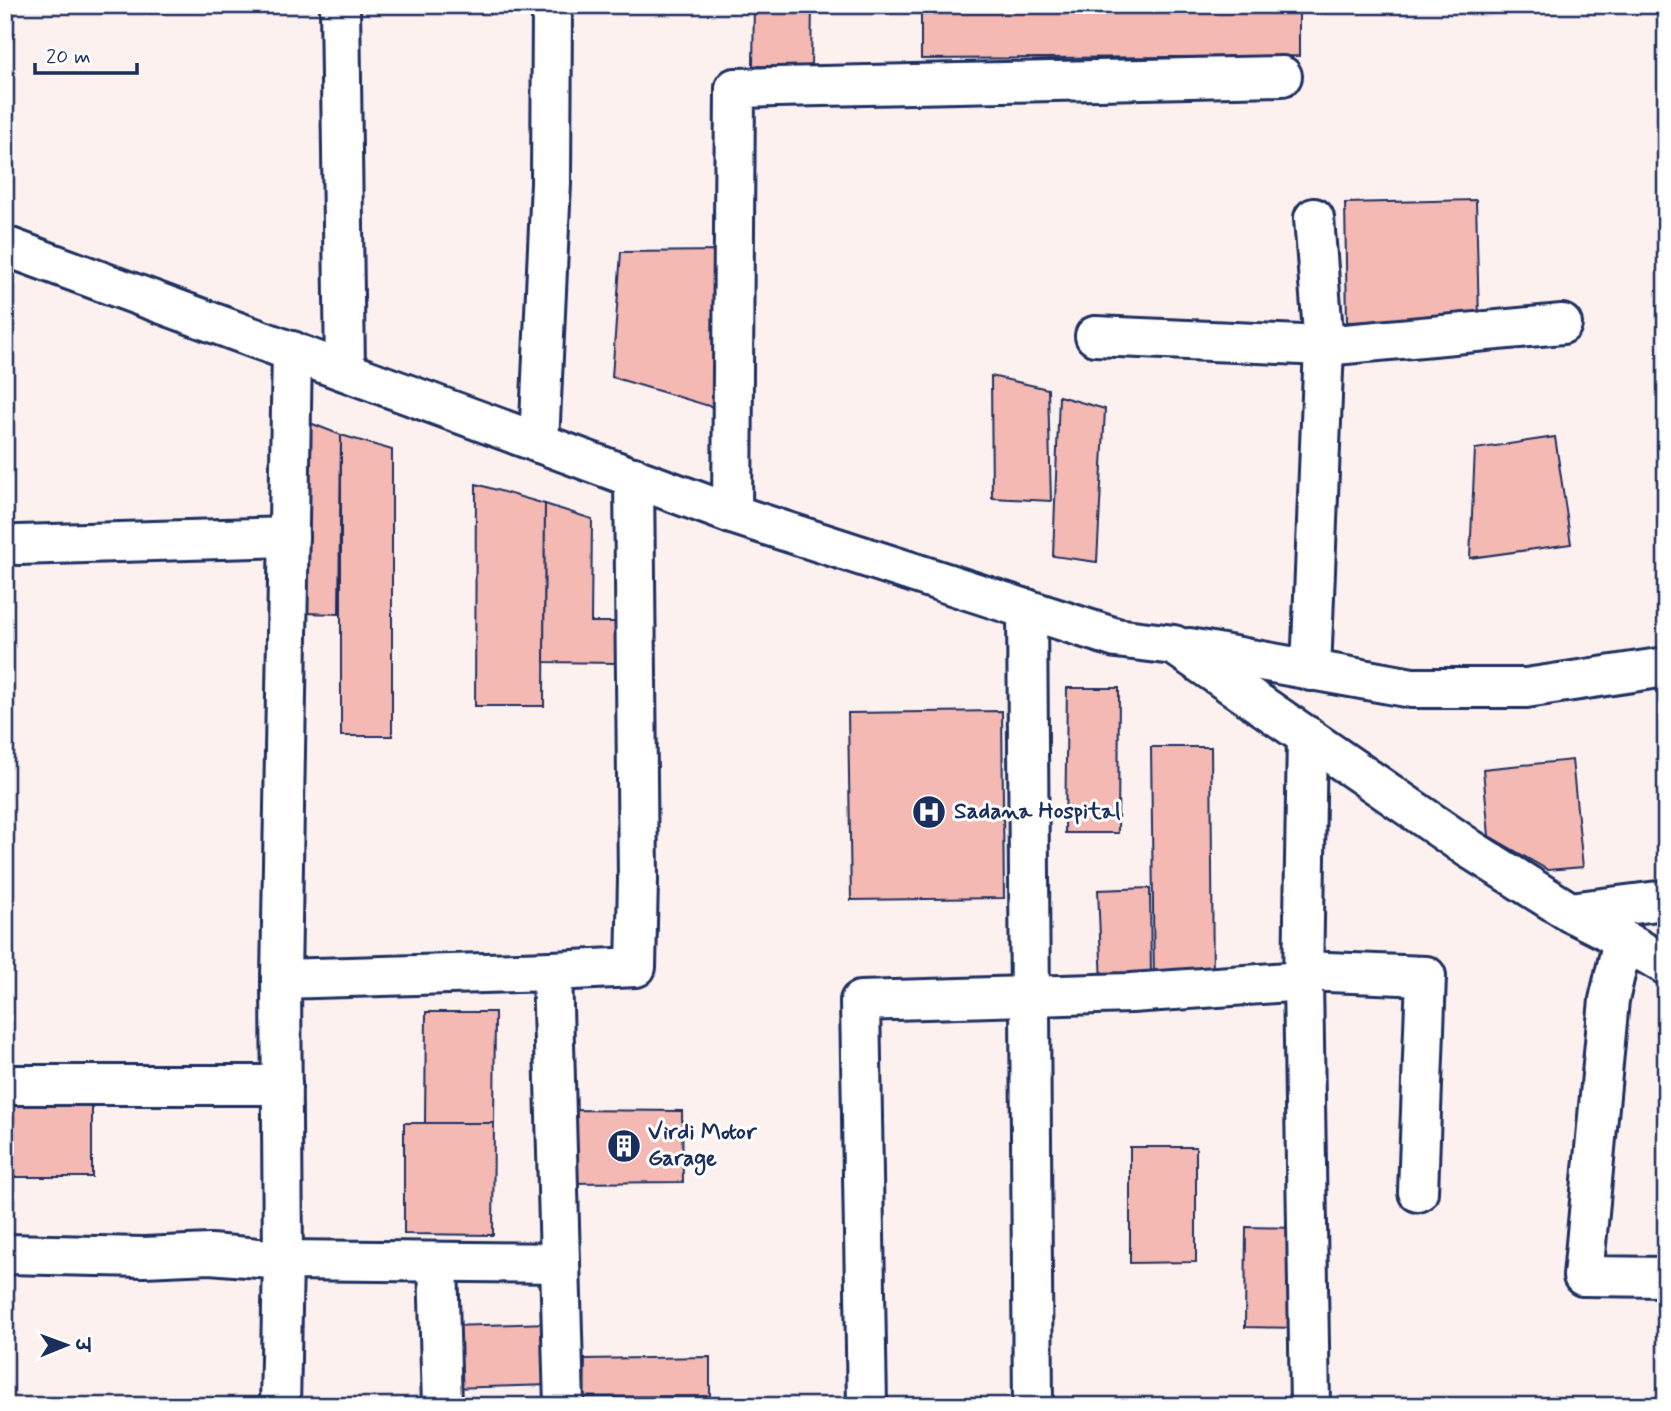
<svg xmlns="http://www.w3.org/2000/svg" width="1671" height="1411" viewBox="0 0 1671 1411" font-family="Mynerve,'Playpen Sans Deva',sans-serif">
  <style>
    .building { fill: #f5b9b4; stroke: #1b2f5e; stroke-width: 2 }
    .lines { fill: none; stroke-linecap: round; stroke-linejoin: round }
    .minor-casing { stroke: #1b2f5e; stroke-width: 44 }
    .minor { stroke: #fff; stroke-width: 38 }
    .labels { text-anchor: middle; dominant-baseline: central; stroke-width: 6; stroke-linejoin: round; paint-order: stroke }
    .poi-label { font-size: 23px; font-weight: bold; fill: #1b2f5e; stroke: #fff; text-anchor: start }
  </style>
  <rect width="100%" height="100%" fill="#fdf1f0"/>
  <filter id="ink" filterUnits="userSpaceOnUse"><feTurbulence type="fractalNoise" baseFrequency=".0143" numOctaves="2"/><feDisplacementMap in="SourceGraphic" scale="14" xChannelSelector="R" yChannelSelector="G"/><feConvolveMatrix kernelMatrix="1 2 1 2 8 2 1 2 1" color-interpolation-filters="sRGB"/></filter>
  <g filter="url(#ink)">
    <g class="building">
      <path d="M754,5H812L811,67L753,66Z"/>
      <path d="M921,5H1299V56L921,59Z"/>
      <path d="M1476,200L1479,319L1347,322L1345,203Z"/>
      <path d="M724,251L719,409L612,377L621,252Z"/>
      <path d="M991,376L1048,389L1051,501L992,498Z"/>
      <path d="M1059,396L1105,409L1097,562L1053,556Z"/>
      <path d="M305,421L341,435L339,614L303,613Z"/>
      <path d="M341,435L392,450V736H341Z"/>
      <path d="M1555,437L1571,544L1470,558L1475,449Z"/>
      <path d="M476,484L545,504L544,706H475Z"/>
      <path d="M545,504L592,519L591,622H617V663L544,662Z"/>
      <path d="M1067,688H1119L1118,833H1065Z"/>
      <path d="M1002,711L1004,898L851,900L848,713Z"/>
      <path d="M1151,747H1211L1213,981L1154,982Z"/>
      <path d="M1572,760L1583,867L1548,870L1489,836L1483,769Z"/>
      <path d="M1150,888L1151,981L1102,984L1098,890Z"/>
      <path d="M426,1012H495L494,1123H425Z"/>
      <rect x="5" y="1104" width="87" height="73"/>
      <path d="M564,1110L682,1111L683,1182L566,1183Z"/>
      <path d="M404,1123H494L493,1235L404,1234Z"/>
      <path d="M1130,1147H1196V1262L1130,1263Z"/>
      <path d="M1246,1227L1298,1228L1297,1328L1245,1327Z"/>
      <path d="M550,1323L552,1385L451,1388L449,1326Z"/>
      <path d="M710,1357V1396L584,1397L585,1359Z"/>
      <path d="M844,1402V1406H758Z"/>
    </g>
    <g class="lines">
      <g class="minor-casing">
        <g id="minor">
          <path d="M340,5L345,370"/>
          <path d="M5,246L732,514L1116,638L1174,645L1470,849L1570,912L1604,929L1666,965"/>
          <path d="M1095,336L1324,346L1562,324"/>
          <path d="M539,443L551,183L552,5"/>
          <path d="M732,514L735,88L1282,76"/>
          <path d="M18,545L289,537"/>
          <path d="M1027,609L1033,1406"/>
          <path d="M1189,648L1412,688H1526L1666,667"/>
          <path d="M1311,671L1324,346L1314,218"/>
          <path d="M1307,736L1303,981L1310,1406"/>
          <path d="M1570,912L1666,900"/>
          <path d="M1623,940L1609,1000L1583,1276L1666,1277"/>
          <path d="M1303,971L1426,976L1418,1192"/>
          <path d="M281,979L292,351"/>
          <path d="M5,1085H282"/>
          <path d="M5,1254L144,1257L210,1254L283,1260L560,1263"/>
          <path d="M438,1262L442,1406"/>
          <path d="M280,1406L283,1260L281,979L552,971"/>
          <path d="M564,1406L552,971L636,967L638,879L634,477"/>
          <path d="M867,1406L860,1001L1131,993L1303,981"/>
        </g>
      </g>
      <use href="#minor" class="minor"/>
    </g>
  </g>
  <defs>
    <g id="hospital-disc" transform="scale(1.75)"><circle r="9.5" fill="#1b2f5e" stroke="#fff"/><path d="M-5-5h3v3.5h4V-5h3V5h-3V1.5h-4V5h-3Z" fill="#fff"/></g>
    <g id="building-disc" transform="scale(1.75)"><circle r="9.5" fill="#1b2f5e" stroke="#fff"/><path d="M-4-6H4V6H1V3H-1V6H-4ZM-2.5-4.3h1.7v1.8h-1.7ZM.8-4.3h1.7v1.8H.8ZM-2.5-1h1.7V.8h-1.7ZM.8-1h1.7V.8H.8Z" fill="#fff"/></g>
  </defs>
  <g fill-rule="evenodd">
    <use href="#hospital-disc" x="929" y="812"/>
    <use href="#building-disc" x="624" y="1146"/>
  </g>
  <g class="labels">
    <g class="poi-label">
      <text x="954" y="812">Sadana Hospital</text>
      <text x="648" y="1133">Virdi Motor<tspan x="648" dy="26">Garage</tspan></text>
    </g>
  </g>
  <rect width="1671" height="1411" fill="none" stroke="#fff" stroke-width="28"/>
  <rect x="14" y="14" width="1643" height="1383" fill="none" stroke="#1b2f5e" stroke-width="2.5" filter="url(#ink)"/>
  <g transform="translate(66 1345) rotate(89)" stroke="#ffffff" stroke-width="5" paint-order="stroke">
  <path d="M0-5L12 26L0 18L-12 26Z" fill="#1b2f5e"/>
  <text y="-10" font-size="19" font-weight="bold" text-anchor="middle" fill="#1b2f5e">उ</text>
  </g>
  <path d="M35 63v10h102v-10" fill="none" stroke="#1b2f5e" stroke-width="3.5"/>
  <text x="46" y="63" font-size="21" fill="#1b2f5e" stroke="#ffffff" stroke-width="5" paint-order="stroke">20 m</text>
</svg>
